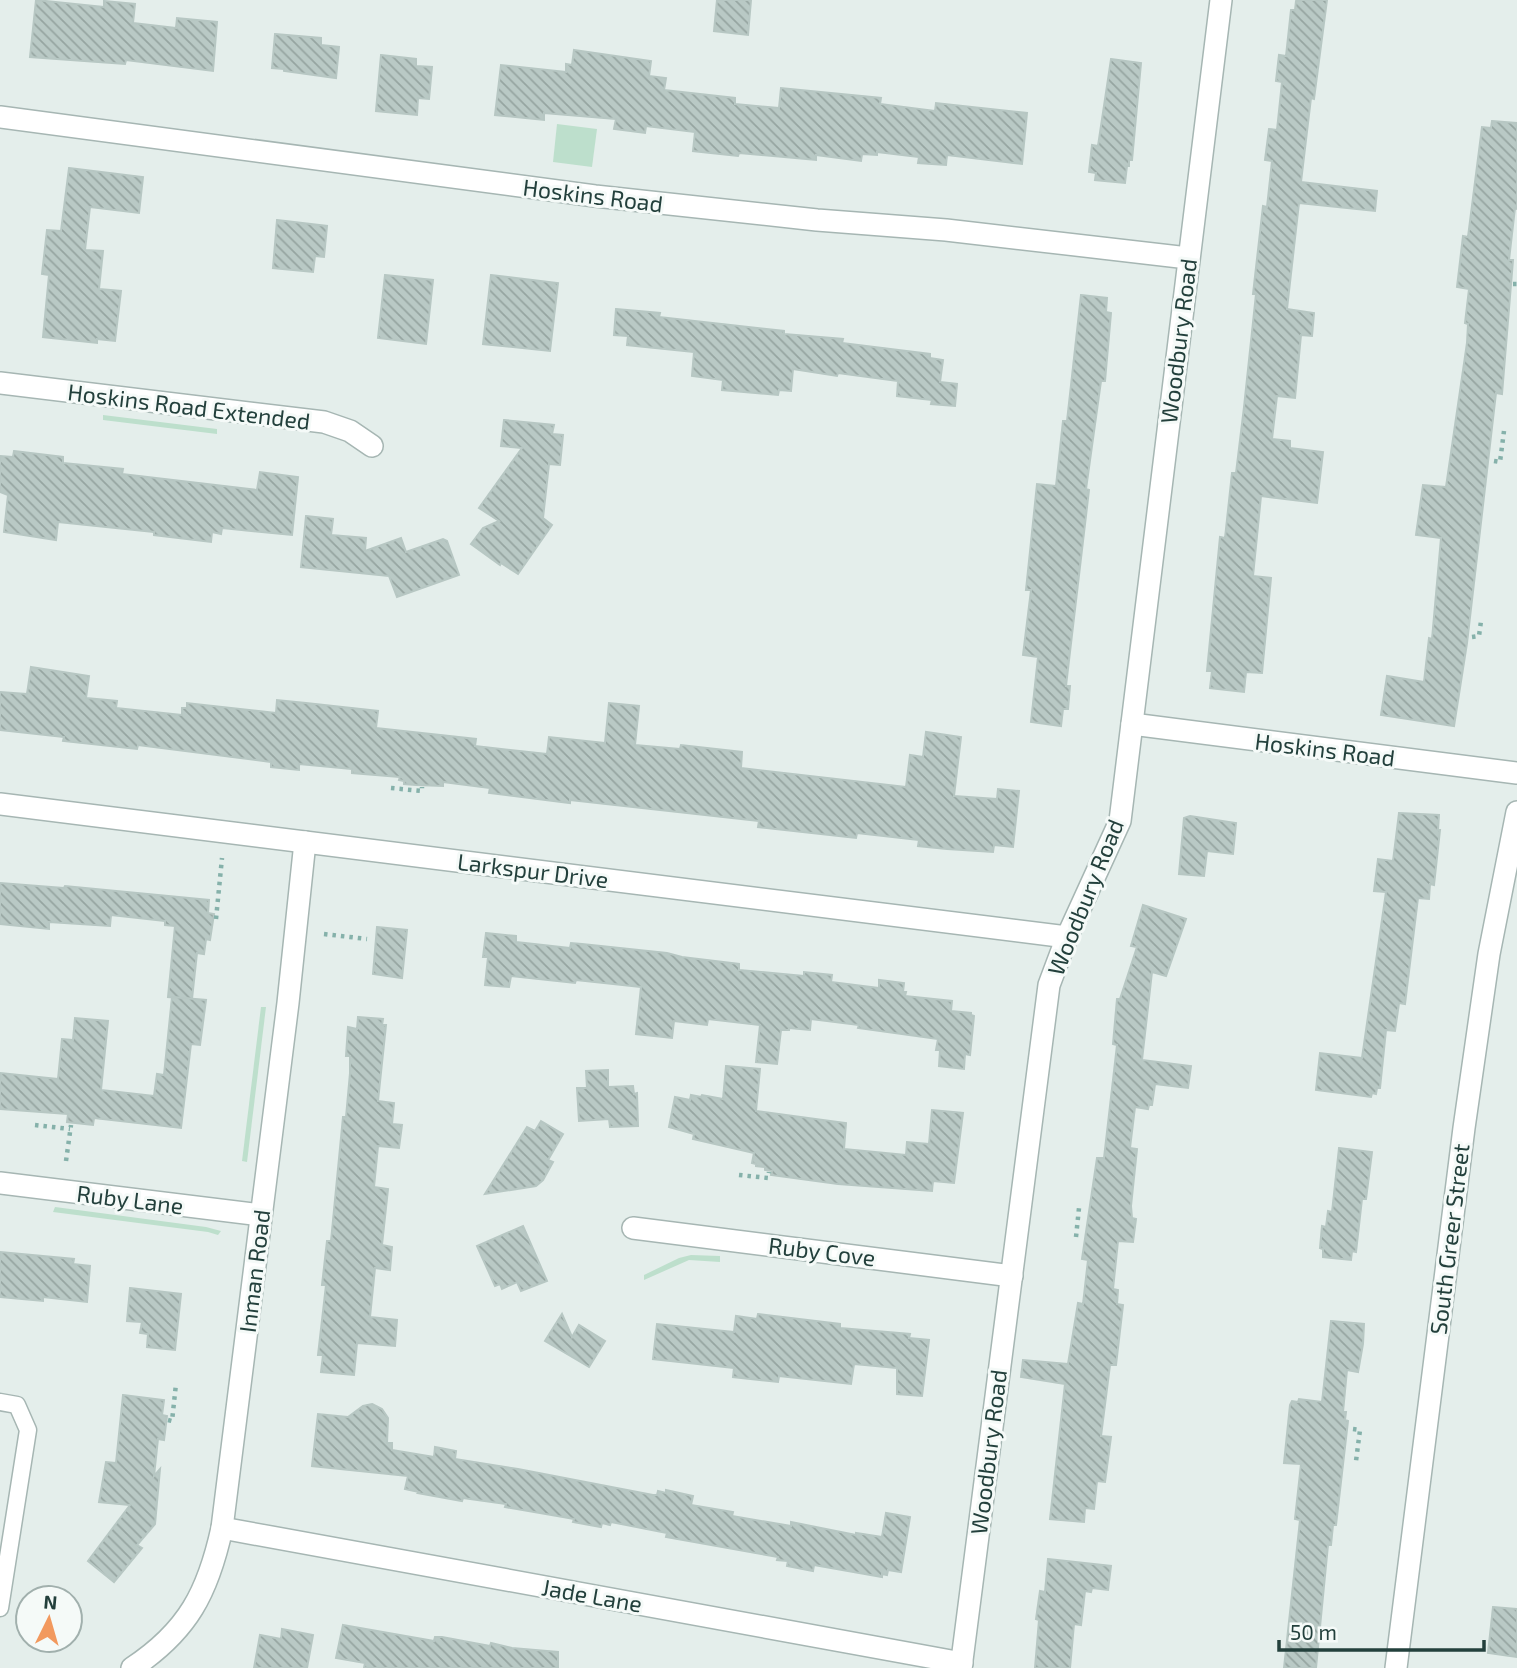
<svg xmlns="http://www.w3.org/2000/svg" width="1517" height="1668" viewBox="0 0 1517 1668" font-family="'Exo 2',sans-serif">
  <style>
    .green { fill: #bddfcc }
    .building { fill: url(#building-back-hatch); stroke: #b7c7c3; stroke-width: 2 }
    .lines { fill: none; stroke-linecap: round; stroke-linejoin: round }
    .lane-casing { stroke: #a6b6b3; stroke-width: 19 }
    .street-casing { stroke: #a6b6b3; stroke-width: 24 }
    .path { stroke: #85b1aa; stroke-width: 4.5; stroke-dasharray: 3.5 5; stroke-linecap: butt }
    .lane { stroke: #fff; stroke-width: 16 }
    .street { stroke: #fff; stroke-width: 21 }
    .labels { text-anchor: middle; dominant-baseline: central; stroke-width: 6; stroke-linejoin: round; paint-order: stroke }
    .street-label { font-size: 23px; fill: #23403c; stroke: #f5faf8 }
  </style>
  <defs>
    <pattern id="building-back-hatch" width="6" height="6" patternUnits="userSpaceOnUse" patternTransform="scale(1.75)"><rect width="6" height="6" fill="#b9c9c5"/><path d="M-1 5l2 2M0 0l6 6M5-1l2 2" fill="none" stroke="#96a5a1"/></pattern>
  </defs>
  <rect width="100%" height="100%" fill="#e4eeeb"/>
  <g class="green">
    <path d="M557,124L597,129L592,167L553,162Z"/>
    <path d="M103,415L217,429V434L103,420Z"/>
    <path d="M261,1007H266L247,1162L242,1161Z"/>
    <path d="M55,1207L206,1227L221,1231L218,1235L208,1232L53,1212Z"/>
    <path d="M691,1255L720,1256V1262L689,1260L644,1280V1275L679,1258Z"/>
  </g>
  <g class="building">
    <path d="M36,0L104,7V1L135,4L133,23L176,28L177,18L217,22L213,71L126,60L125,64L30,57Z"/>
    <path d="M717,0H751L748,35L714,31Z"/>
    <path d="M1302,0H1327L1314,99L1311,98L1301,182L1377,191L1375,211L1299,203L1287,309L1314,313L1312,336L1301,335L1295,398L1277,396L1272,439L1290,441V448L1323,452L1317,503L1261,496L1253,576L1271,578L1262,673L1246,672L1244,692L1210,688L1212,671H1207L1220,537L1225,538L1232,473H1236L1244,407L1256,294H1253L1263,206L1267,207L1272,161L1265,160L1269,129L1277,130L1282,82L1276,81L1279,55L1286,56L1291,10H1295L1296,1Z"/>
    <path d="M275,34L321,38V45L339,47L336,78L284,71V69L272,68Z"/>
    <path d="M574,50L651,61L649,76L666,78L664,90L735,98V104L779,108L781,88L881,98L880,104L935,111L936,103L1027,113L1022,164L947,155L946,165L918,163L919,157L877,152V155L862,154L861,161L816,155V160L739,153L738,156L693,151L695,132L646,126L645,133L614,129L616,119L544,113V120L495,115L501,65L566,72V64L572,65Z"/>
    <path d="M381,55L416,59V66L432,67L429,99L418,98L417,115L376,111Z"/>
    <path d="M1111,59L1141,63L1132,160H1129V166H1127L1125,183L1095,180L1096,173L1089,172L1092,145L1098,146Z"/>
    <path d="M1492,121L1517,123V209L1515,208L1509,260H1513L1502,394L1496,393L1467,643L1454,726L1381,715L1387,676L1424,682L1429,638L1432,639L1441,538L1416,535L1423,485L1446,487L1467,343L1468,324L1465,323L1469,289L1457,287L1463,236L1468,237L1482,127L1491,128Z"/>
    <path d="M69,168L143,177L139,213L90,207L85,250L103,251L99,289L121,291L115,341L97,339V343L43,337L49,275L42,274L47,230L61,231Z"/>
    <path d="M277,220L327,226L324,257L315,256L313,272L273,268Z"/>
    <path d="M385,275L433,280L426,344L378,338Z"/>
    <path d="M491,275L558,283L550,351L483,344Z"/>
    <path d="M1081,295L1107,298L1106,312L1111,313L1105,381H1101L1086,489L1089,490L1066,686H1070L1068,709H1063L1061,726L1031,722L1038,657L1023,655L1031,590H1026L1037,484L1056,486L1063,421H1067Z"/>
    <path d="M616,309L660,313L659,317L784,331V334L843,339L842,343L930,354V358L943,360L940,382L957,384L955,406L931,404L932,400L897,396L898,381L838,373L837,376L793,369L791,391L779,390L778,395L722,390L723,380L692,376L694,352L627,345L628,336L614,335Z"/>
    <path d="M504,420L554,425L552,434L563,435L560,465L549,464L543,518L552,525L518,574L501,563L500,565L471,544L483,528L499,521L479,508L522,448L501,446Z"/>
    <path d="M14,451L63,457V463L123,469L122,474L257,490L260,472L298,477L292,535L222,528L221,534L212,532L211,542L154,535V532L58,522L56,540L4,532L8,495L0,492V456L13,457Z"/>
    <path d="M306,516L333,519L331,535L366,538L365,551L401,538L406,552L443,539L447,541L459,575L397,597L389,576L301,567Z"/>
    <path d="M31,667L89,676L86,698L117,701L116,708L182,715V708H187V703L276,713L277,700L306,703L378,711L376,728L476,739L475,746L547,754L549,737L605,743L609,703L639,706L635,745L680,749L681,745L742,752L741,768L906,787L910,755L923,757L926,732L961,737L954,796L997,799L998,789L1019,791L1013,847L994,845L993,852L947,849L918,846L919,840L857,833L856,838L758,827L759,821L570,800V803L489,793L490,788L443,782V786L416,785L404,784V781L399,780L400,777L352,773V769L299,764V770L271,767V762L138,745L137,749L63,741L64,737L0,730V692L27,694Z"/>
    <path d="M1399,813L1439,815L1438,830H1440L1434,885L1430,884L1429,899L1418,898L1405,1004L1399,1003L1395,1031L1386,1030L1380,1088H1377L1376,1094L1372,1093L1371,1097L1316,1090L1320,1053L1362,1058L1386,892L1374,891L1378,859L1393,861Z"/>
    <path d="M1190,816L1236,823L1233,854L1207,851L1204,876L1179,874L1184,818Z"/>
    <path d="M0,883L64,888L65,886L209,900L208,913L214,914L210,940L206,939L204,954L197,953L192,999L168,997L175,926L165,925V921L111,915L110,926L49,922V929L0,924Z"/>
    <path d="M1143,905L1186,919L1166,976L1152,972L1142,1060L1191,1066L1188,1088L1155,1084L1152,1105H1149L1148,1109L1135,1107L1130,1148L1137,1149L1131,1206L1132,1218L1136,1219L1133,1242L1118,1241L1113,1289L1118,1290L1117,1304L1123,1305L1116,1365H1110L1101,1436L1111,1437L1105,1482L1097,1481L1094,1509L1085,1508L1084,1522L1050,1519L1065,1384L1021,1377L1023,1360L1068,1364L1078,1303L1083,1304L1088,1260L1082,1259L1097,1158H1104L1117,1045L1113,1044L1117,999H1120L1137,947L1131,946Z"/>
    <path d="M377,927L407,930L402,978L373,974Z"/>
    <path d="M486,933L516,936V942L570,948L571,943L582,944L667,953L682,957L739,964V970L804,976V972L832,975L831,982L879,988V980L904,983L903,992H906L905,996L952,1001L951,1011L971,1013V1015L974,1016L970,1055L965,1054L964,1069L939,1066L940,1050H936L938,1039L858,1028L859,1025L811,1019L810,1030L789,1028V1030H781L777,1064L756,1062L760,1025L708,1019L707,1025L674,1021L672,1038L636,1034L641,987L576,980L575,983L511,976L509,987L485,985L488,957H483Z"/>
    <path d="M172,997L206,1000L200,1045L191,1044L181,1128L94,1118L93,1125L67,1122L68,1114L0,1109V1073L58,1079L62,1039L73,1040L75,1018L108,1021L101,1090L154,1096L157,1074L164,1075Z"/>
    <path d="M358,1017L383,1019L382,1025H386L378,1101L394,1103L392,1124L402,1125L399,1148L378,1146L374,1187L388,1189L382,1245L392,1247L390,1270L375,1268L370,1317L397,1320L395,1346L357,1343L354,1375L321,1372L323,1355H318L326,1285H322L327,1241H331L343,1117H346L350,1073V1056H346L348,1027L357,1029Z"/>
    <path d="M726,1066L760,1069L756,1111L846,1123L844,1149L906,1155L907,1142L929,1144L932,1110L963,1113L954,1183L933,1181L932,1191L838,1184L771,1175L772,1171L765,1170V1167L756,1166V1164L752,1163L754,1153L693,1139L694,1134L669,1127L675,1097L690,1100L691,1095L701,1097L702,1095L723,1099Z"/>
    <path d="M608,1070V1087L633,1086L634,1094L637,1093L638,1126L610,1127L609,1119L579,1121L577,1088H587L586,1071Z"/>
    <path d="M541,1121L563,1134L548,1160L553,1162L543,1180L536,1186L485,1194L527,1127L535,1131Z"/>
    <path d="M1339,1148L1372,1152L1366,1199H1362L1356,1252L1352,1251L1351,1260L1323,1257V1249L1320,1248L1322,1226L1326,1227L1328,1211L1332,1212Z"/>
    <path d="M523,1226L547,1281L521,1291L517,1282L502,1289L500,1284L495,1286L477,1246Z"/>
    <path d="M0,1252L74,1259L73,1264L90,1266L87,1302L43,1297V1301L0,1297Z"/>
    <path d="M130,1288L181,1294L175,1350L147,1347L148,1334L140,1333L142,1322L127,1321Z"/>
    <path d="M562,1314L572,1337L579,1325L605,1341L589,1367L545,1341Z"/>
    <path d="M758,1314L840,1324V1328L910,1334L909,1338L929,1340L922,1396L897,1394V1368L854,1364L851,1384L779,1376L778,1382L733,1377L734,1368L653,1359L657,1324L734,1332L736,1316L757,1319Z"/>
    <path d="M1331,1321L1364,1324L1363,1344L1358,1372L1347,1370L1343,1412H1346L1345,1420L1348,1421L1336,1525H1333L1331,1545H1328L1316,1668H1284L1300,1520L1295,1519L1301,1464L1284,1463L1290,1405L1292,1401L1298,1402L1299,1399L1322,1402Z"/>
    <path d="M123,1395L164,1400L162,1415L167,1416L164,1440L158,1439L154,1476L160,1469L155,1524L137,1545L142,1548L114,1582L88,1561L130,1505L99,1502L106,1462L116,1463Z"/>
    <path d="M372,1404L382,1409L388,1418L387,1443H392V1450L434,1457L435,1447L456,1451L455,1459L518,1469L653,1495H657L658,1491L666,1493V1490L693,1496L691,1505L733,1512L732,1516L791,1526V1522L856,1535V1533L882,1537L886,1513L910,1517L901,1572L888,1570L887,1575L882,1574V1577L814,1565L813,1571L787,1566L788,1561L777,1560L778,1557L666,1537L667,1533L611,1522L610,1525L602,1523L601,1527L573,1522L574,1519L563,1517L505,1507L506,1504L463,1498L462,1501L418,1493L419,1492L405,1489L408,1476L312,1466L318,1414L348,1417L363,1406Z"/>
    <path d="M1048,1559L1111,1566L1108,1590L1092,1588L1091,1592L1085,1591L1081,1625L1074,1624L1070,1668H1035L1039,1620L1036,1619L1040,1591L1045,1592Z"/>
    <path d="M1493,1607L1517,1609V1657L1488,1653Z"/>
    <path d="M343,1625L434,1641L435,1637H442L490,1646L491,1643L512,1648L558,1652V1668H364L365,1663L336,1658Z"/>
    <path d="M282,1629L313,1635L307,1668H254L260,1635L281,1639Z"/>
  </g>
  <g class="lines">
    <g class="lane-casing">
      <path id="lane" d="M0,1402L17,1405L28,1430L0,1608"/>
    </g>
    <g class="street-casing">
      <g id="street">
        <path d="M0,117L595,196L817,220L946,230L1188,258"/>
        <path d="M0,383L324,422L350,431L372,446"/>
        <path d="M1132,724L1517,773"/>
        <path d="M0,804L1067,937"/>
        <path d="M0,1183L261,1215"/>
        <path d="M633,1228L1012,1276"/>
        <path d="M222,1528L962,1663"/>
        <path d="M132,1668C188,1631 208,1592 222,1528L288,1003L305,842"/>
        <path d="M961,1668L1049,985L1067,937L1120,821L1221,0"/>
        <path d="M1396,1668L1464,1128L1489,954L1517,812"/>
      </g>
    </g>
    <g class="path">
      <path d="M1513,284H1517"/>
      <path d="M1494,461L1500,462L1504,431"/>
      <path d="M1472,637L1479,636L1481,621"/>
      <path d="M391,788L422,791V787"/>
      <path d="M216,919L222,858"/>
      <path d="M324,934L367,939"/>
      <path d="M35,1125L70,1129"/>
      <path d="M66,1161L71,1125"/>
      <path d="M739,1175L768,1178L769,1172"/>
      <path d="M1076,1237L1079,1208"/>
      <path d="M168,1420L172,1421L176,1384"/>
      <path d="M1353,1429L1360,1430L1356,1461"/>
    </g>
    <use href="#lane" class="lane"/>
    <use href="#street" class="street"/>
  </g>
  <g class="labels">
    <g class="street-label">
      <text transform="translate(593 195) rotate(7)">Hoskins Road</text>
      <text transform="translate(1178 341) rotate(-83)">Woodbury Road</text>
      <text transform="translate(189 406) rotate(7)">Hoskins Road Extended</text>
      <text transform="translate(1325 749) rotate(7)">Hoskins Road</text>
      <text transform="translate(533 870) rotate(7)">Larkspur Drive</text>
      <text transform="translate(1085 897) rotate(-68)">Woodbury Road</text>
      <text transform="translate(130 1199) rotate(7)">Ruby Lane</text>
      <text transform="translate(1449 1239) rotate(-83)">South Greer Street</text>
      <text transform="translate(822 1251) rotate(7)">Ruby Cove</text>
      <text transform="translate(254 1271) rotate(-83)">Inman Road</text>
      <text transform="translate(988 1452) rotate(-83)">Woodbury Road</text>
      <text transform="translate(592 1595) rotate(10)">Jade Lane</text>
    </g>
  </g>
  <g transform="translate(49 1619) rotate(5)"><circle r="33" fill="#f5faf8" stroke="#a1b0ad" stroke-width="2"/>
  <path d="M0-5L12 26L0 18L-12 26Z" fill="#f2995e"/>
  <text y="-10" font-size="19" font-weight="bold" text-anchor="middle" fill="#23403c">N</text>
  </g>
  <path d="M1279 1640v10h205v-10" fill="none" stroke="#23403c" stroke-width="3.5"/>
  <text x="1290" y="1640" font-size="21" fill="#23403c" stroke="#f5faf8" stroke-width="5" paint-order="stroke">50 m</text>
</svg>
